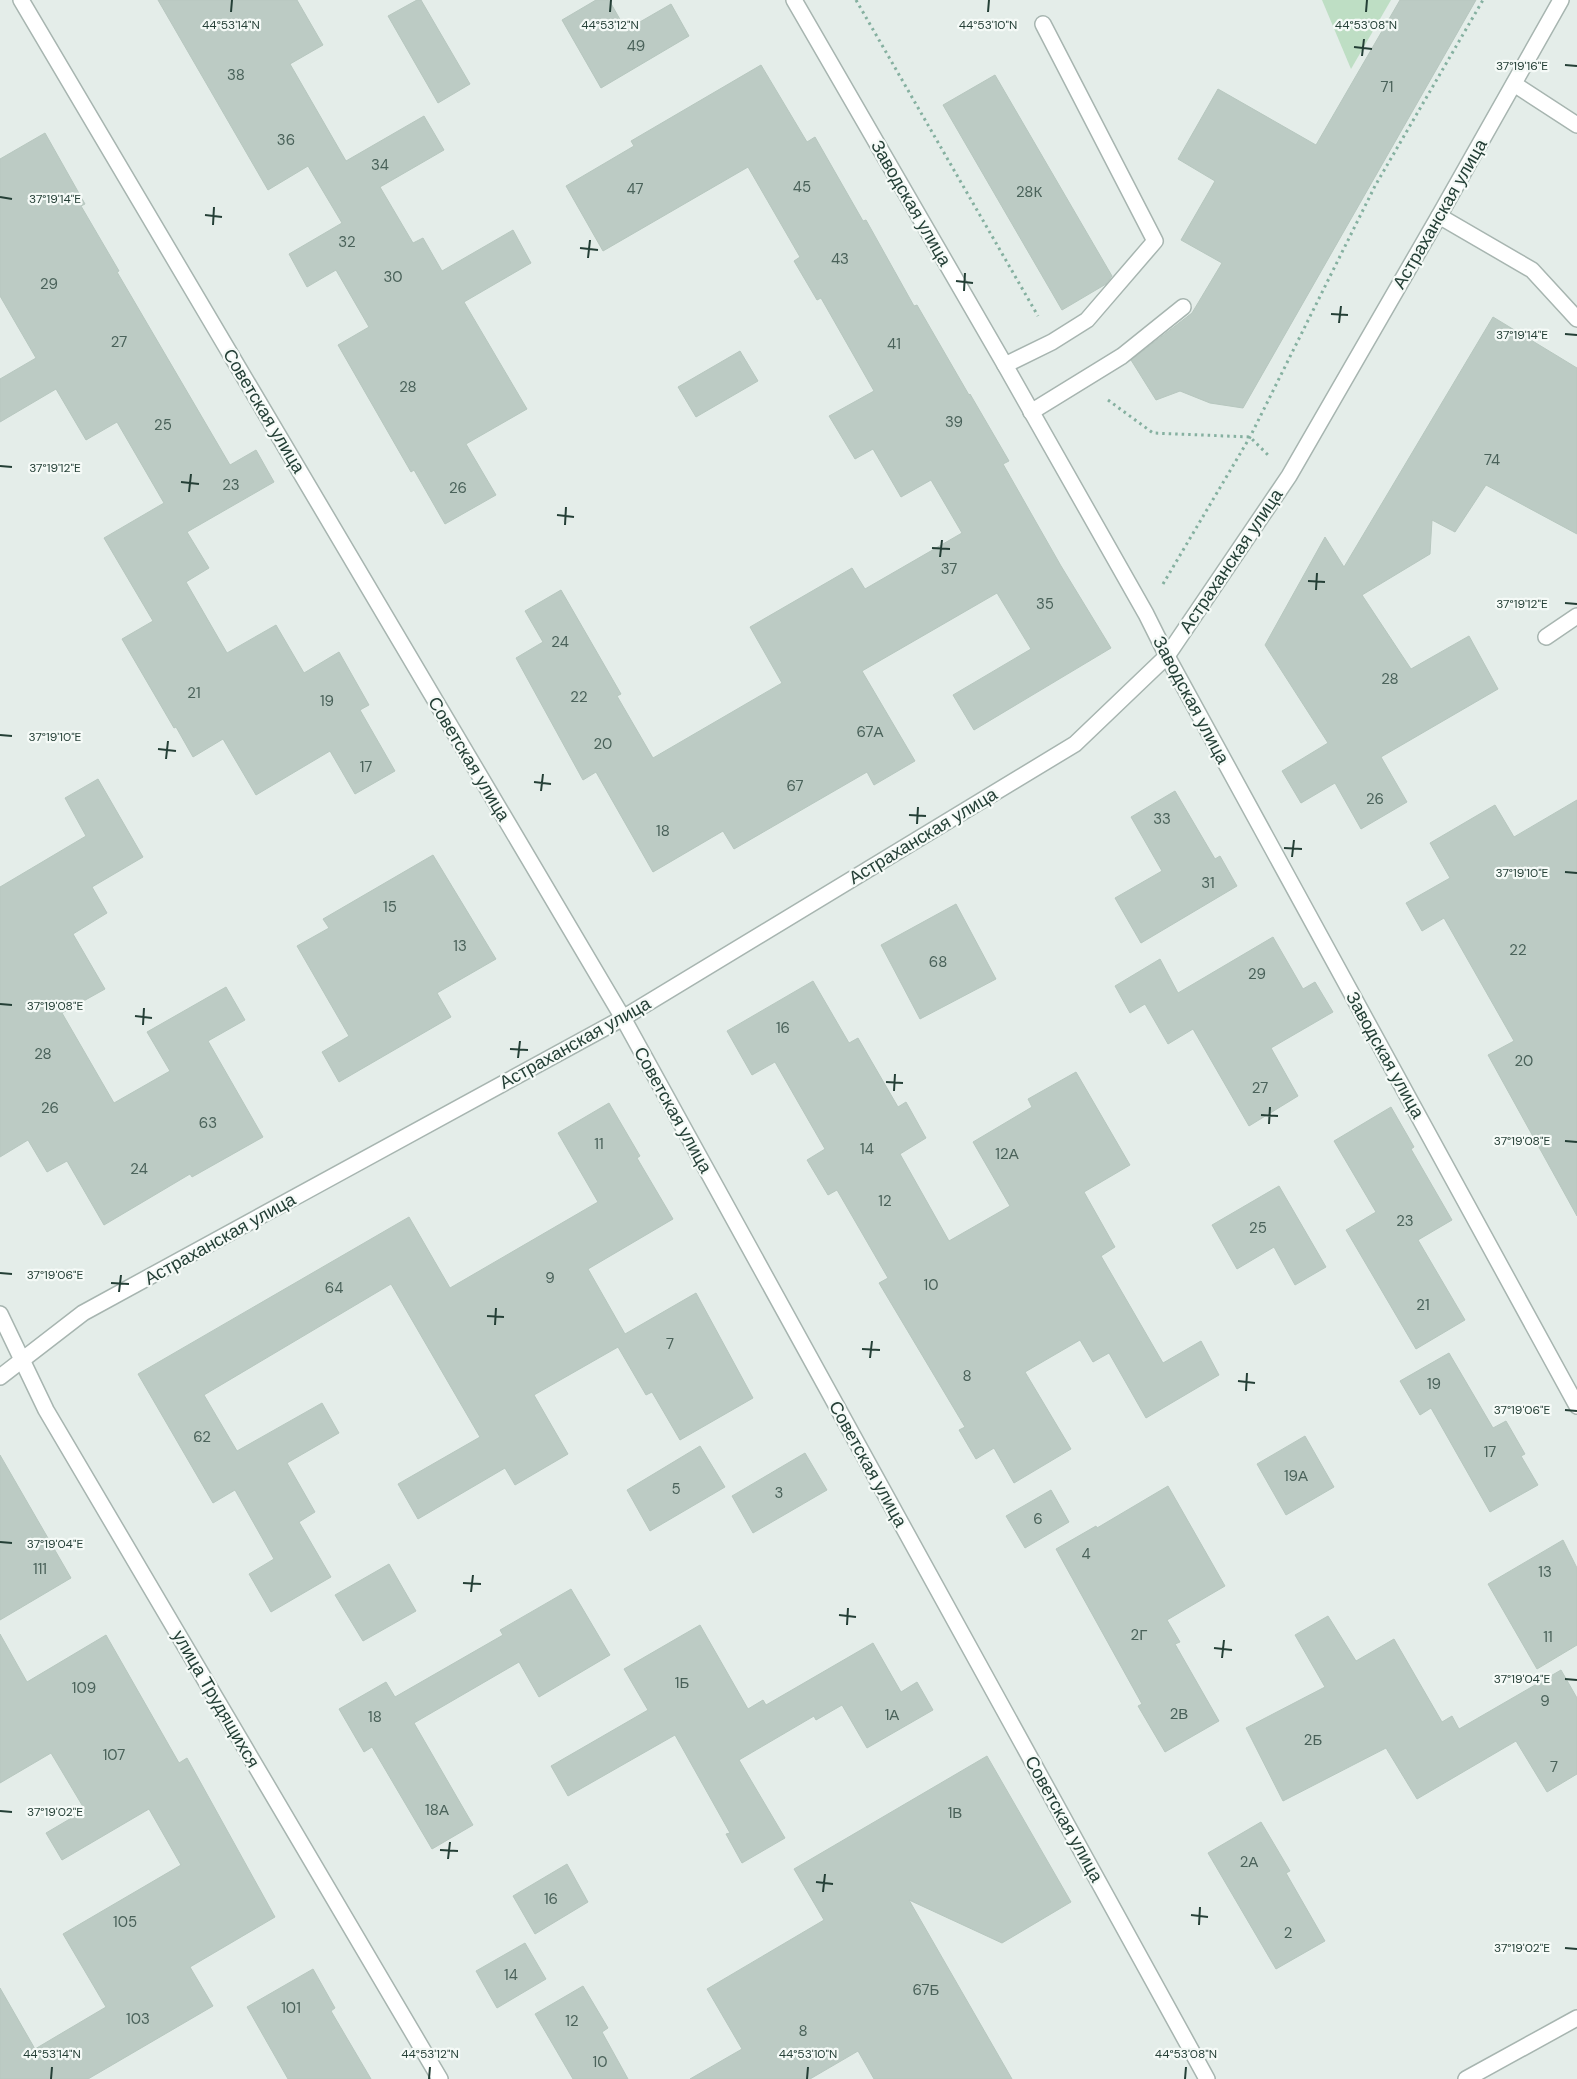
<svg xmlns="http://www.w3.org/2000/svg" width="1577" height="2079" viewBox="0 0 1577 2079" font-family="'DM Sans',sans-serif">
  <style>
    .green { fill: #bedec4 }
    .building { fill: #bccbc4; stroke: #b7c7bf }
    .lines { fill: none; stroke-linecap: round; stroke-linejoin: round }
    .minor-casing { stroke: #a7b5b0; stroke-width: 18 }
    .path { stroke: #85b0a0; stroke-width: 3; stroke-dasharray: 2.5 4; stroke-linecap: butt }
    .minor { stroke: #fff; stroke-width: 15 }
    .ticks { fill: none; stroke: #243f36; stroke-width: 2 }
    .labels { text-anchor: middle; dominant-baseline: central; stroke-width: 4.5; stroke-linejoin: round; paint-order: stroke }
    .number-label { font-size: 15px; fill: #4a625a }
    .street-label { font-size: 18px; fill: #243f36; stroke: #f5faf7 }
    .ticks-label { font-size: 12px; text-anchor: middle; fill: #243f36; stroke: #f5faf7; stroke-width: 4.5; stroke-linejoin: round; paint-order: stroke }
  </style>
  <rect width="100%" height="100%" fill="#e4ede9"/>
  <path class="green" d="M1322,0H1391L1351,69Z"/>
  <g class="building">
    <path d="M158,0H297L323,45L290,64L346,161L424,116L444,150L380,187L413,243L423,238L442,271L513,230L531,263L464,302L527,409L466,444L496,495L445,524L414,470L411,472L338,345L369,327L336,270L307,287L289,254L342,223L308,166L268,190Z"/>
    <path d="M417,0H421L470,84L438,103L388,16Z"/>
    <path d="M596,0H609L626,30L671,4L689,36L601,88L562,20Z"/>
    <path d="M1400,0H1476L1243,408L1210,403L1180,391L1156,400L1131,360L1192,313L1222,263L1181,240L1215,181L1178,159L1218,89L1316,145Z"/>
    <path d="M761,65L807,142L815,137L863,221L866,220L914,306L917,305L969,395L970,394L1009,461L1003,464L1061,566L1111,648L974,730L953,695L1031,649L997,593L862,671L915,761L874,785L867,772L734,849L723,831L653,872L596,772L583,780L516,658L543,642L525,611L561,590L621,694L617,696L653,758L782,683L750,627L852,568L865,589L962,533L931,480L901,497L873,449L855,459L829,416L874,391L821,298L817,300L794,261L800,257L748,167L603,251L566,186L634,146L631,141Z"/>
    <path d="M995,75L1112,276L1106,284L1062,310L943,105Z"/>
    <path d="M45,133L85,204L81,206L119,271L117,272L230,465L256,450L274,482L187,532L209,568L186,582L227,653L276,625L304,673L339,652L369,705L360,710L395,771L355,794L330,751L256,795L223,739L193,757L176,727L174,728L122,639L153,621L104,538L164,503L117,422L86,440L56,389L0,422V379L36,358L0,296V159Z"/>
    <path d="M1493,317L1577,368V534L1486,485L1455,532L1432,520L1430,554L1362,595L1411,669L1469,636L1498,689L1381,757L1407,802L1361,829L1335,783L1301,803L1282,771L1328,743L1265,645L1325,537L1344,567Z"/>
    <path d="M740,351L758,381L696,417L678,387Z"/>
    <path d="M98,779L143,857L92,887L107,913L73,934L105,989L62,1013L114,1103L170,1071L147,1032L226,987L245,1020L208,1041L263,1137L192,1177L190,1174L104,1225L67,1161L47,1172L28,1140L0,1157V887L86,836L65,798Z"/>
    <path d="M1175,791L1215,859L1220,856L1237,886L1141,943L1115,898L1162,871L1131,817Z"/>
    <path d="M1577,800V1216L1488,1055L1514,1041L1444,918L1422,931L1406,903L1450,878L1430,843L1495,805L1514,837Z"/>
    <path d="M433,855L496,959L437,993L451,1017L339,1082L322,1052L349,1036L297,946L329,928L323,919Z"/>
    <path d="M956,904L996,979L920,1019L881,945Z"/>
    <path d="M1273,937L1303,989L1315,982L1333,1012L1271,1048L1298,1096L1249,1126L1193,1029L1168,1044L1145,1004L1130,1013L1115,986L1160,959L1178,993Z"/>
    <path d="M813,981L849,1043L858,1038L898,1107L906,1102L926,1138L900,1154L949,1241L1010,1206L973,1142L1032,1107L1028,1099L1076,1072L1130,1165L1084,1192L1115,1247L1101,1256L1163,1363L1201,1341L1219,1375L1146,1418L1109,1353L1093,1362L1080,1340L1025,1372L1071,1449L1014,1483L994,1448L976,1459L959,1430L965,1427L879,1283L888,1278L837,1190L828,1195L807,1160L825,1149L775,1062L752,1075L727,1031Z"/>
    <path d="M609,1103L640,1156L637,1158L673,1219L588,1269L625,1334L696,1293L753,1398L680,1440L652,1392L646,1395L618,1347L534,1395L568,1454L515,1485L505,1468L418,1519L398,1484L480,1437L391,1284L204,1395L237,1451L322,1403L339,1433L287,1463L315,1512L299,1522L331,1577L271,1612L249,1574L274,1559L235,1490L213,1503L138,1374L409,1217L450,1288L598,1202L558,1133Z"/>
    <path d="M1391,1107L1414,1147L1411,1149L1452,1220L1418,1240L1465,1320L1416,1349L1346,1230L1376,1212L1334,1141Z"/>
    <path d="M1279,1186L1326,1267L1295,1285L1274,1247L1237,1269L1212,1225Z"/>
    <path d="M1449,1353L1493,1428L1506,1421L1525,1454L1521,1456L1538,1485L1490,1512L1431,1408L1420,1415L1400,1381Z"/>
    <path d="M1305,1436L1334,1487L1286,1515L1257,1464Z"/>
    <path d="M700,1446L725,1487L650,1531L627,1490Z"/>
    <path d="M805,1453L827,1490L753,1533L732,1496Z"/>
    <path d="M0,1455L71,1578L0,1620Z"/>
    <path d="M1168,1486L1225,1586L1167,1620L1180,1642L1175,1644L1219,1721L1165,1752L1138,1706L1142,1704L1056,1549L1096,1526L1097,1528Z"/>
    <path d="M1051,1490L1069,1522L1025,1548L1006,1516Z"/>
    <path d="M1563,1540L1577,1568V1645L1537,1669L1488,1584Z"/>
    <path d="M389,1564L416,1611L363,1641L335,1595Z"/>
    <path d="M571,1589L610,1655L539,1697L519,1662L414,1723L473,1825L432,1849L372,1747L364,1752L339,1709L386,1682L395,1697L503,1635L500,1630Z"/>
    <path d="M1328,1616L1356,1661L1394,1639L1442,1722L1452,1716L1459,1729L1561,1670L1577,1698V1774L1547,1792L1516,1741L1417,1799L1386,1748L1283,1801L1246,1728L1325,1687L1295,1635Z"/>
    <path d="M700,1625L748,1709L763,1700L766,1705L873,1643L901,1692L917,1682L933,1710L867,1748L842,1705L816,1720L814,1716L739,1760L785,1838L742,1863L726,1834L730,1833L675,1735L568,1796L551,1766L648,1710L624,1669Z"/>
    <path d="M0,1634L27,1682L106,1635L179,1763L187,1758L275,1917L190,1967L213,2006L88,2079H0V1988L35,2049L106,2007L63,1934L181,1865L149,1809L62,1860L46,1833L85,1810L51,1753L0,1783Z"/>
    <path d="M987,1756L1071,1902L1002,1943L909,1900L1012,2079H874L858,2051L810,2079H690L742,2049L707,1989L824,1920L794,1869Z"/>
    <path d="M1261,1822L1290,1871L1286,1873L1325,1941L1276,1969L1208,1853Z"/>
    <path d="M567,1864L588,1902L535,1934L513,1896Z"/>
    <path d="M525,1943L546,1979L497,2008L476,1971Z"/>
    <path d="M313,1969L335,2008L331,2011L371,2079H288L247,2007Z"/>
    <path d="M583,1986L608,2028L602,2032L628,2079H573L535,2014Z"/>
  </g>
  <g class="lines">
    <g class="minor-casing">
      <g id="minor">
        <path d="M21,0L623,1018L1207,2079"/>
        <path d="M794,0L1005,365L1146,614L1167,656L1577,1406"/>
        <path d="M1514,84L1577,125"/>
        <path d="M1439,216L1532,270L1577,319"/>
        <path d="M1005,365L1052,342L1087,320L1155,241L1043,24"/>
        <path d="M1031,412L1122,356L1183,307"/>
        <path d="M1546,637L1577,616"/>
        <path d="M0,1314L46,1410L440,2079"/>
        <path d="M0,1377L83,1313L623,1018L1075,744L1167,656L1289,476L1439,216L1561,0"/>
        <path d="M1466,2079L1577,2018"/>
      </g>
    </g>
    <g class="path">
      <path d="M856,0L1038,316"/>
      <path d="M1108,400L1153,433L1250,437L1268,455"/>
      <path d="M1163,584L1250,437L1375,186L1483,0"/>
    </g>
    <use href="#minor" class="minor"/>
  </g>
  <path class="ticks" d="M231,12L232,0M610,12L611,0M988,12L989,0M1366,12L1367,0M1354,47L1372,49M1362,56L1364,39M1565,65L1577,66M0,197L12,199M205,215L222,217M213,225L214,207M580,248L598,250M588,258L590,240M956,281L973,283M964,291L965,273M1331,314L1348,315M1339,323L1341,306M1565,334L1577,335M0,466L12,467M181,482L199,484M189,492L191,474M557,515L574,517M565,525L566,507M932,548L950,549M940,557L942,540M1308,581L1325,582M1316,590L1317,573M1565,603L1577,604M0,735L12,736M158,749L176,751M166,759L168,741M534,782L551,784M541,791L543,774M909,815L926,816M917,824L918,807M1284,848L1302,849M1292,857L1294,840M1565,872L1577,873M0,1004L12,1005M135,1016L152,1018M143,1025L144,1008M510,1049L528,1050M518,1058L520,1041M886,1082L903,1083M894,1091L895,1074M1261,1115L1278,1116M1269,1124L1270,1107M1565,1141L1577,1142M0,1273L12,1274M111,1283L129,1284M119,1292L121,1275M487,1316L504,1317M495,1325L496,1308M862,1349L880,1350M870,1358L872,1341M1238,1381L1255,1383M1246,1391L1247,1373M1565,1410L1577,1411M0,1542L12,1543M463,1583L481,1584M471,1592L473,1575M839,1615L856,1617M847,1625L848,1608M1214,1648L1232,1650M1222,1658L1224,1640M1565,1679L1577,1680M0,1811L12,1812M440,1850L458,1851M448,1859L450,1842M816,1882L833,1884M823,1892L825,1874M1191,1915L1208,1917M1199,1925L1200,1907M1565,1948L1577,1949M51,2079L52,2067M429,2079L430,2067M807,2079L808,2067M1185,2079L1186,2067"/>
  <g class="labels">
    <g class="number-label">
      <text x="636" y="46">49</text>
      <text x="236" y="75">38</text>
      <text x="1387" y="87">71</text>
      <text x="286" y="140">36</text>
      <text x="380" y="165">34</text>
      <text x="802" y="187">45</text>
      <text x="635" y="189">47</text>
      <text x="1029" y="192">28К</text>
      <text x="347" y="242">32</text>
      <text x="840" y="259">43</text>
      <text x="393" y="277">30</text>
      <text x="49" y="284">29</text>
      <text x="119" y="342">27</text>
      <text x="894" y="344">41</text>
      <text x="408" y="387">28</text>
      <text x="954" y="422">39</text>
      <text x="163" y="425">25</text>
      <text x="1492" y="460">74</text>
      <text x="231" y="485">23</text>
      <text x="458" y="488">26</text>
      <text x="949" y="569">37</text>
      <text x="1045" y="604">35</text>
      <text x="560" y="642">24</text>
      <text x="1390" y="679">28</text>
      <text x="194" y="693">21</text>
      <text x="579" y="697">22</text>
      <text x="327" y="701">19</text>
      <text x="870" y="732">67А</text>
      <text x="603" y="744">20</text>
      <text x="366" y="767">17</text>
      <text x="795" y="786">67</text>
      <text x="1375" y="799">26</text>
      <text x="1162" y="819">33</text>
      <text x="663" y="831">18</text>
      <text x="1208" y="883">31</text>
      <text x="390" y="907">15</text>
      <text x="460" y="946">13</text>
      <text x="1518" y="950">22</text>
      <text x="938" y="962">68</text>
      <text x="1257" y="974">29</text>
      <text x="783" y="1028">16</text>
      <text x="43" y="1054">28</text>
      <text x="1524" y="1061">20</text>
      <text x="1260" y="1088">27</text>
      <text x="50" y="1108">26</text>
      <text x="208" y="1123">63</text>
      <text x="599" y="1144">11</text>
      <text x="867" y="1149">14</text>
      <text x="1007" y="1154">12А</text>
      <text x="139" y="1169">24</text>
      <text x="885" y="1201">12</text>
      <text x="1405" y="1221">23</text>
      <text x="1258" y="1228">25</text>
      <text x="550" y="1278">9</text>
      <text x="931" y="1285">10</text>
      <text x="334" y="1288">64</text>
      <text x="1423" y="1305">21</text>
      <text x="670" y="1344">7</text>
      <text x="967" y="1376">8</text>
      <text x="1434" y="1384">19</text>
      <text x="202" y="1437">62</text>
      <text x="1490" y="1452">17</text>
      <text x="1296" y="1476">19А</text>
      <text x="676" y="1489">5</text>
      <text x="779" y="1493">3</text>
      <text x="1038" y="1519">6</text>
      <text x="1086" y="1554">4</text>
      <text x="40" y="1569">111</text>
      <text x="1545" y="1572">13</text>
      <text x="1139" y="1635">2Г</text>
      <text x="1548" y="1637">11</text>
      <text x="682" y="1683">1Б</text>
      <text x="84" y="1688">109</text>
      <text x="1545" y="1701">9</text>
      <text x="1179" y="1714">2В</text>
      <text x="892" y="1715">1А</text>
      <text x="375" y="1717">18</text>
      <text x="1313" y="1740">2Б</text>
      <text x="114" y="1755">107</text>
      <text x="1554" y="1767">7</text>
      <text x="437" y="1810">18А</text>
      <text x="955" y="1813">1В</text>
      <text x="1249" y="1862">2А</text>
      <text x="551" y="1899">16</text>
      <text x="125" y="1922">105</text>
      <text x="1288" y="1933">2</text>
      <text x="511" y="1975">14</text>
      <text x="926" y="1990">67Б</text>
      <text x="291" y="2008">101</text>
      <text x="138" y="2019">103</text>
      <text x="572" y="2021">12</text>
      <text x="803" y="2031">8</text>
      <text x="600" y="2062">10</text>
    </g>
    <g class="street-label">
      <text transform="translate(911 203) rotate(60)">Заводская улица</text>
      <text transform="translate(1440 214) rotate(-60)">Астраханская улица</text>
      <text transform="translate(264 411) rotate(59)">Советская улица</text>
      <text transform="translate(1231 561) rotate(-56)">Астраханская улица</text>
      <text transform="translate(1191 700) rotate(62)">Заводская улица</text>
      <text transform="translate(469 759) rotate(59)">Советская улица</text>
      <text transform="translate(923 836) rotate(-31)">Астраханская улица</text>
      <text transform="translate(575 1043) rotate(-29)">Астраханская улица</text>
      <text transform="translate(1385 1055) rotate(61)">Заводская улица</text>
      <text transform="translate(673 1110) rotate(61)">Советская улица</text>
      <text transform="translate(220 1239) rotate(-29)">Астраханская улица</text>
      <text transform="translate(868 1464) rotate(61)">Советская улица</text>
      <text transform="translate(216 1699) rotate(60)">улица Трудящихся</text>
      <text transform="translate(1064 1819) rotate(61)">Советская улица</text>
    </g>
  </g>
  <g class="ticks-label">
    <text x="231" y="29">44°53'14"N</text>
    <text x="610" y="29">44°53'12"N</text>
    <text x="988" y="29">44°53'10"N</text>
    <text x="1366" y="29">44°53'08"N</text>
    <text x="1522" y="70">37°19'16"E</text>
    <text x="55" y="203">37°19'14"E</text>
    <text x="1522" y="339">37°19'14"E</text>
    <text x="55" y="472">37°19'12"E</text>
    <text x="1522" y="608">37°19'12"E</text>
    <text x="55" y="741">37°19'10"E</text>
    <text x="1522" y="877">37°19'10"E</text>
    <text x="55" y="1010">37°19'08"E</text>
    <text x="1522" y="1145">37°19'08"E</text>
    <text x="55" y="1279">37°19'06"E</text>
    <text x="1522" y="1414">37°19'06"E</text>
    <text x="55" y="1548">37°19'04"E</text>
    <text x="1522" y="1683">37°19'04"E</text>
    <text x="55" y="1816">37°19'02"E</text>
    <text x="1522" y="1952">37°19'02"E</text>
    <text x="52" y="2058">44°53'14"N</text>
    <text x="430" y="2058">44°53'12"N</text>
    <text x="808" y="2058">44°53'10"N</text>
    <text x="1186" y="2058">44°53'08"N</text>
  </g>
</svg>
